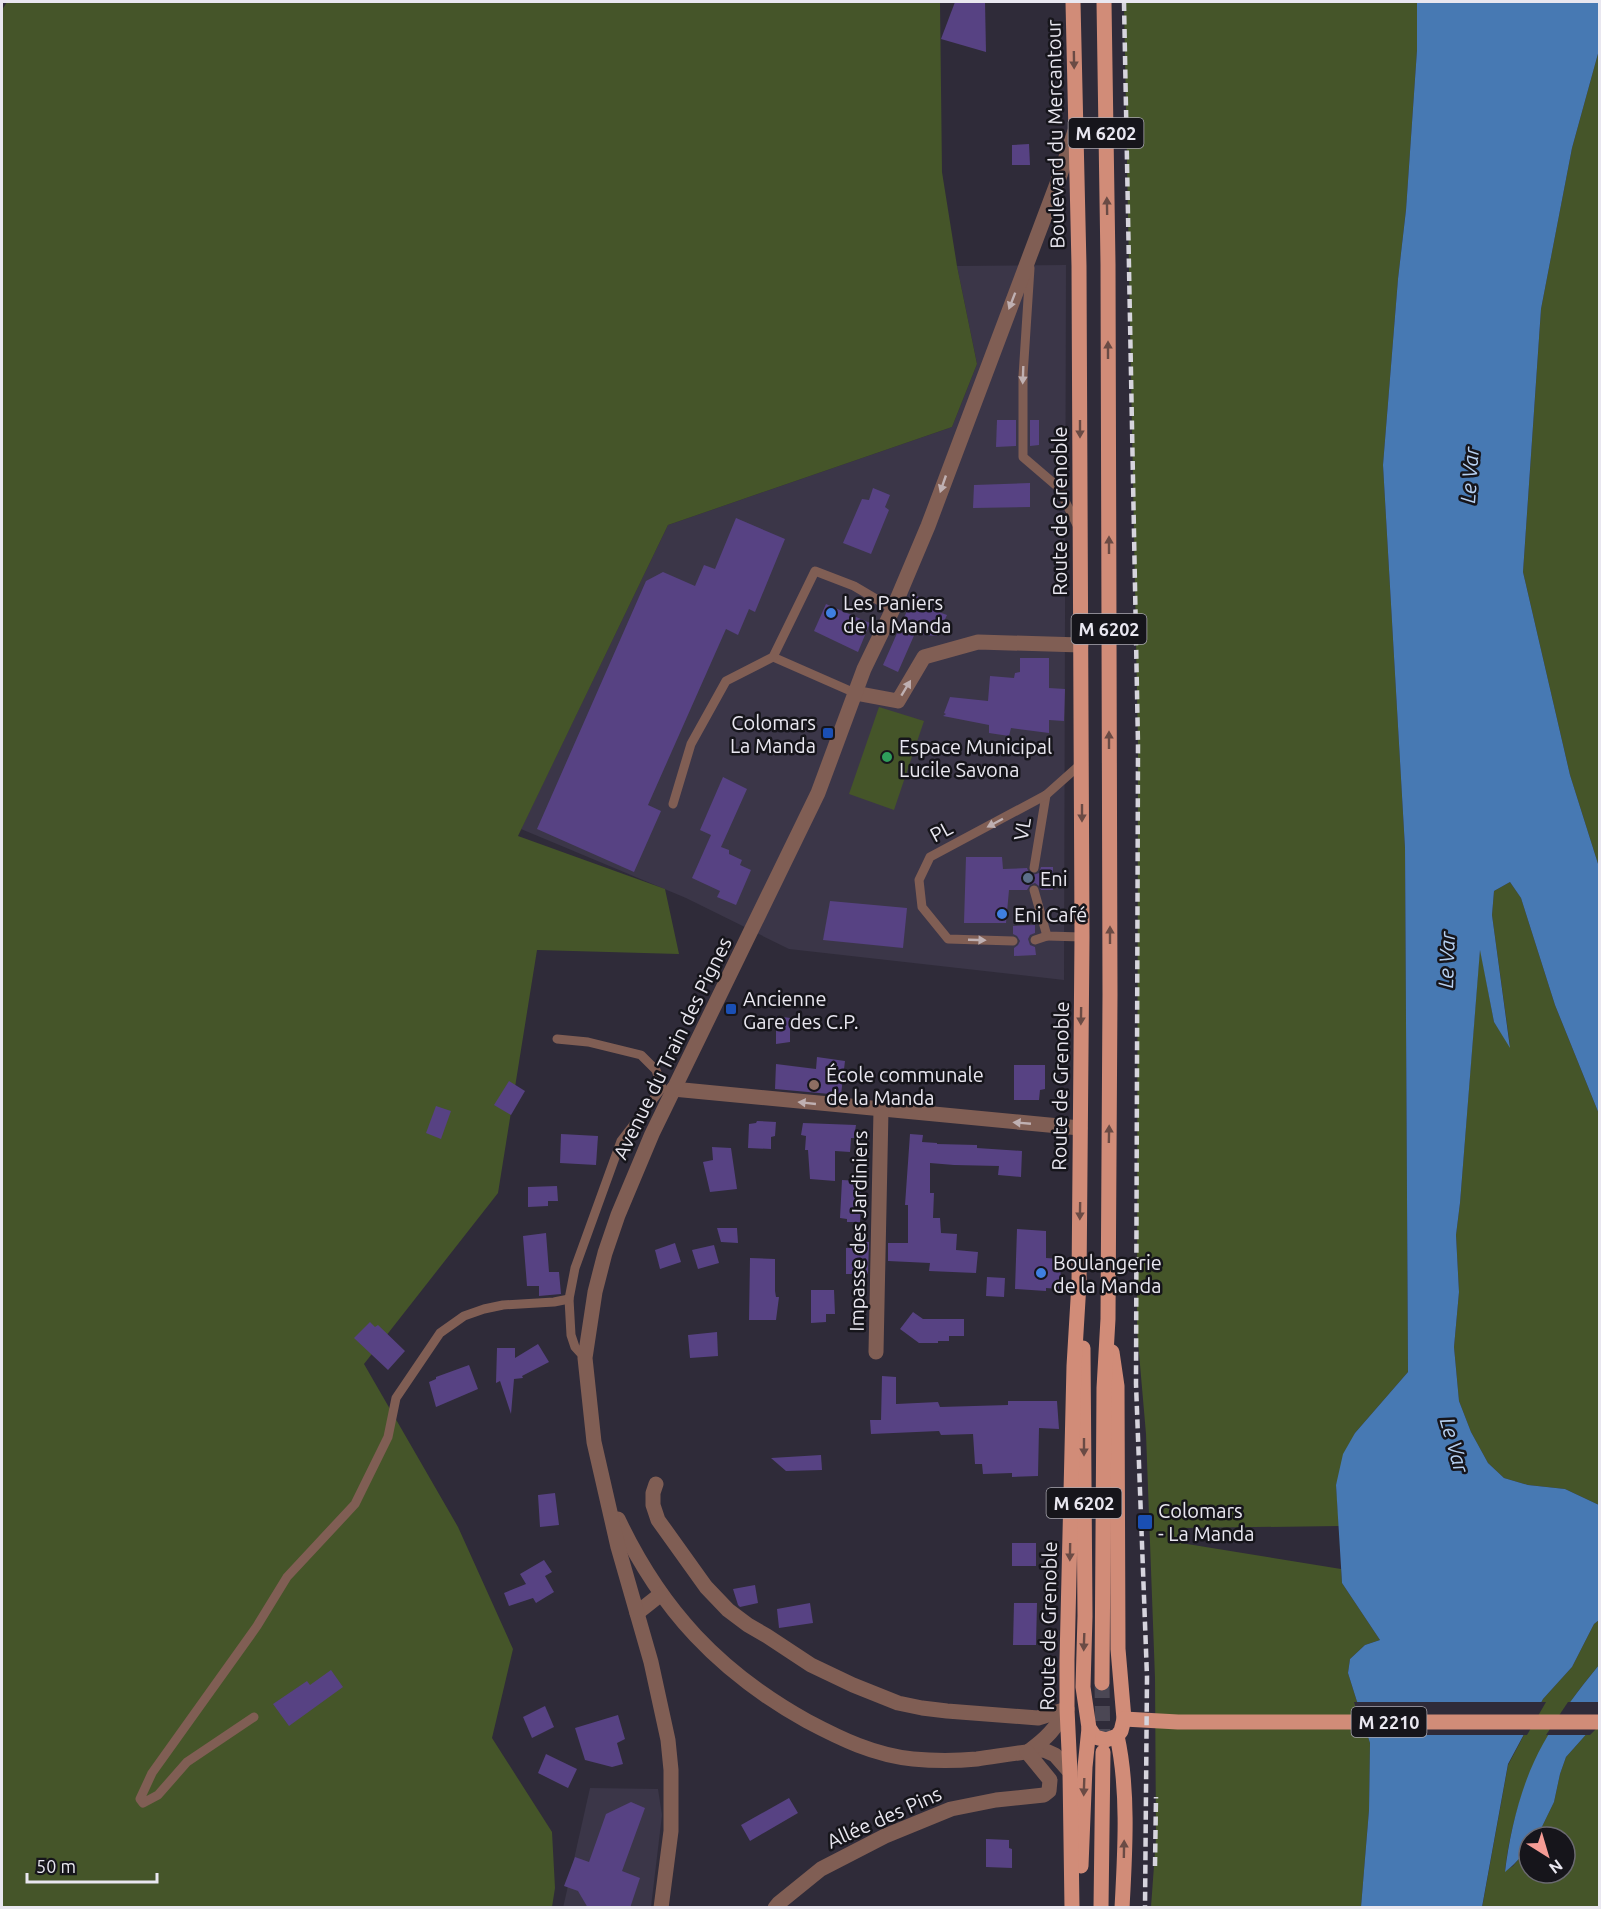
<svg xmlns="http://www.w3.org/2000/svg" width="1601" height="1909" viewBox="0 0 1601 1909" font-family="Ubuntu,sans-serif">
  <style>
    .built { fill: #3b3648 }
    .green { fill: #455529 }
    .water { fill: #4779b3 }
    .pier { fill: #2f2b39 }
    .building { fill: #574283 }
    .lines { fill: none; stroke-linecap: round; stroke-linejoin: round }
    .primary-tunnel { stroke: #4b4754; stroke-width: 15; stroke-dasharray: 15 8; stroke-linecap: butt }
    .lane { stroke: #805e54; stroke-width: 9 }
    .street { stroke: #805e54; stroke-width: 15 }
    .primary { stroke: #d18c78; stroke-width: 15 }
    .rail { stroke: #d6d4dd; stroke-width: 4.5; stroke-dasharray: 9 4.5; stroke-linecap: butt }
    .oneway { fill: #6a4b45 }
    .oneway2 { fill: #bfb0b2 }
    .shop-dot { fill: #3f7fe0; stroke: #16151b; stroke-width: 2 }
    .transit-dot { fill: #1a4fb4; stroke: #16151b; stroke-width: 2 }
    .leisure-dot { fill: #2e9e5b; stroke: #16151b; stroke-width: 2 }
    .service-dot { fill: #5c6f8a; stroke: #16151b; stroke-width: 2 }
    .education-dot { fill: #8d6e63; stroke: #16151b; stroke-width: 2 }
    .labels { text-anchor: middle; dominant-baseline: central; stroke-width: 5; stroke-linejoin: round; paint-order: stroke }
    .shield { fill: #16151b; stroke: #aaa8b0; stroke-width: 1.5 }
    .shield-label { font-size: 18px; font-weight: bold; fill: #e9e7f0 }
    .street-label { font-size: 20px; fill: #e9e7f0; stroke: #16151b }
    .poi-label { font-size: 20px; fill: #e9e7f0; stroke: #16151b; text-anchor: start }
    .water-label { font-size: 21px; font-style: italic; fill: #b6d0f1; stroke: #16151b }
  </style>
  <rect width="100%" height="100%" fill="#2f2b39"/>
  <g class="built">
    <path d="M1066,265L1064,980L789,949L686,898L521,829L668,525L952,427L977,364L957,266Z"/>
    <path d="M590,1788L658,1789L662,1815L651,1907L563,1908Z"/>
  </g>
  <g class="green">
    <path d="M7,2H940L942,172L957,266L977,364L952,427L668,525L518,836L665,889L679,954L537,950L498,1193L364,1364L458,1527L513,1649L492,1738L552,1832L555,1888L552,1907H2V10Z"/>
    <path d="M1124,2H1417V50L1406,210L1398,279L1383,465L1405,848L1408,1372L1355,1433L1336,1485L1339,1526L1183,1528L1181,1543L1341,1569L1342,1583L1380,1640L1365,1645L1350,1659L1348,1673L1370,1743L1369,1810L1361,1907H1151L1156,1838L1155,1678L1146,1434L1137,1330L1138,745Z"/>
    <path d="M1599,50V867L1570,775L1523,572L1541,309L1572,148Z"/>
    <path d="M879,707L924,721L894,810L849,794Z"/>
    <path d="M1510,882L1521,898L1555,1005L1599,1114V1505L1565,1489L1528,1485L1504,1478L1488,1463L1471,1432L1459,1401L1454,1347L1459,1292L1456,1235L1460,1203L1480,947L1494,1022L1510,1046L1492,915L1494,891Z"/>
    <path d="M1599,1620V1665C1547,1726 1514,1791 1505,1871L1513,1866L1529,1846V1873H1565V1837H1537L1554,1802L1560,1774L1566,1757L1599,1720V1907L1482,1908L1508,1765L1543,1699L1572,1667L1594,1624Z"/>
  </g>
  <g class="water">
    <path d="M1417,2H1599V50L1572,148L1541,309L1523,572L1570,775L1599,867V1114L1555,1005L1521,898L1510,882L1494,891L1492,915L1510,1048L1494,1022L1480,950L1460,1203L1456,1235L1459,1292L1454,1347L1459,1401L1471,1432L1488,1463L1504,1478L1528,1485L1565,1489L1599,1505V1620L1594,1624L1572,1667L1543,1699L1508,1764L1482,1907H1361L1369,1810L1370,1743L1348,1673L1350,1659L1365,1645L1380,1640L1342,1583L1336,1485L1343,1454L1355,1433L1408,1372L1405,848L1383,465L1398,279L1406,210L1417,50Z"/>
    <path d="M1599,1665V1720L1566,1757L1560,1774L1554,1802L1537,1837H1529C1529,1851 1516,1863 1505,1872C1510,1830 1522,1781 1543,1744C1558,1717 1580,1688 1599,1665Z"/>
  </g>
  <g class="pier">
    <path d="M1354,1702H1546L1527,1735H1364Z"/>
    <path d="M1568,1702H1599L1600,1725L1590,1735H1546Z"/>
  </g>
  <g class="building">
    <path d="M955,2H985L986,52L941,39Z"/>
    <path d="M1029,144L1030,165H1012V145Z"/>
    <path d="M997,420H1016V446L996,447Z"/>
    <path d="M1030,420H1039V445L1030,446Z"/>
    <path d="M1030,483V507L973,508L974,485Z"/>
    <path d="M873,488L890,495L885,507L889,510L871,554L843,543L862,499L869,500Z"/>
    <path d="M736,518L785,539L755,612L749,609L738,635L726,629L648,805L661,811L634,872L537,829L646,581L663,572L695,586L704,565L715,569Z"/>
    <path d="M914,595L931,602L928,608L947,615L937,636L924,635L916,631L898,672L883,665Z"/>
    <path d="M826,604L870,623L858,652L814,631Z"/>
    <path d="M1020,658H1049V688L1065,689L1064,721L1049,720V733L1011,728L1009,736L989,733V725L943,716L946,714L944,713L950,697L988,701L990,676L1014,678L1015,673L1020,672Z"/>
    <path d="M723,777L747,789L721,847L729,850V854L742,860L740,865L751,870L736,905L717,897L720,891L692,878L711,835L700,830Z"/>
    <path d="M966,857H1002L1003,869L1027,868L1029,873L1033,875L1039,873L1041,867H1053V890H1041L1039,886L1035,883L1030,885L1027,890H1009L1006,923H964Z"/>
    <path d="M830,901L907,908L903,948L823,940Z"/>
    <path d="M1035,925V933L1030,935L1028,939L1030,945L1035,947L1036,955L1014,956V948L1018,945L1020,941L1017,936L1013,934V926Z"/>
    <path d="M776,1016L790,1018V1042L776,1044Z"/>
    <path d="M817,1057L845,1061L841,1095L775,1089L776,1064L816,1069Z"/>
    <path d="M1014,1065H1045V1089L1040,1090L1039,1100H1014Z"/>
    <path d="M509,1081L525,1091L511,1115L494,1105Z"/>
    <path d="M436,1106L451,1111L441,1139L426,1133Z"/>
    <path d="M757,1121L776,1122L775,1136L771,1137V1149L748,1148L749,1124L756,1123Z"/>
    <path d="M803,1123L856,1125L854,1138H851L850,1152L835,1151V1181L810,1179L808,1150H805L806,1136L801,1135Z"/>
    <path d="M561,1134L598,1136L596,1165L560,1163Z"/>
    <path d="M910,1134L923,1135L922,1142L937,1143V1144L977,1145V1148L1022,1151L1021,1177L998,1175L999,1166L954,1165L930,1163V1193H934L933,1218H940L941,1233L957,1234L956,1250L978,1252L976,1273L929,1271L930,1263L888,1261V1243H908V1205H905Z"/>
    <path d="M712,1147L731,1148L737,1189L710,1192L703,1162L713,1160Z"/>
    <path d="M842,1180L861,1181L860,1222H847V1219L840,1218Z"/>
    <path d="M557,1186L558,1201H548V1206L528,1207V1187Z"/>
    <path d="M717,1228H737L738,1243L721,1242Z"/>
    <path d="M1017,1229L1046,1231V1258L1061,1259L1060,1289L1046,1288V1291L1015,1289Z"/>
    <path d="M546,1233L549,1272H559L561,1294L539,1296V1286H527L523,1236Z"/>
    <path d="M858,1242H869L868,1274H846V1248L858,1247Z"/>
    <path d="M675,1243L681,1262L660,1269L655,1250Z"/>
    <path d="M714,1245L719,1263L698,1269L692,1250Z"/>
    <path d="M750,1258L775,1259V1291L776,1297H779L776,1320H749Z"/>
    <path d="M987,1277L1005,1278L1004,1297L986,1296Z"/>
    <path d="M811,1290H834L835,1314H826V1322L811,1323Z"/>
    <path d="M913,1312L923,1319H964V1336H949V1341H938V1343H919L900,1329Z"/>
    <path d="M370,1322L375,1327L378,1325L405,1351L388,1370L354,1338Z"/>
    <path d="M717,1332L718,1356L690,1358L688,1335Z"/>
    <path d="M538,1344L549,1362L522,1376L523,1378L514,1379L511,1414L500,1381L496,1383L497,1348H515V1358Z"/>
    <path d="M469,1365L478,1389L436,1407L429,1382L436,1379V1377Z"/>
    <path d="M882,1376L896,1377V1404L938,1402L940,1407L1008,1405V1401H1057L1059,1429L1039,1428L1038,1476L1012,1477V1473L983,1474L982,1464H975L973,1434L941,1435L939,1431L871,1434L870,1420H881Z"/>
    <path d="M821,1455L822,1470L786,1471L771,1458Z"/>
    <path d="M555,1493L559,1525L540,1527L538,1495Z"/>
    <rect x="1012" y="1543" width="24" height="23"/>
    <path d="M544,1560L552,1572L545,1576L554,1592L536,1603L533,1598L509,1606L504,1593L526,1584L520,1574Z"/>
    <path d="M755,1585L758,1603L740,1607L738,1605L733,1589Z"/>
    <path d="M810,1603L813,1623L779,1628L777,1609Z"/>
    <path d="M1014,1603H1037L1036,1645H1013Z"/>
    <path d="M331,1670L343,1687L289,1726L273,1704L307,1681L310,1685Z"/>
    <path d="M545,1706L554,1727L532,1738L523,1717Z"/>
    <path d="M618,1715L625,1739L617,1743L623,1764L612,1767L585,1760L575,1728Z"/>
    <path d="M546,1754L577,1769L568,1788L538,1773Z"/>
    <path d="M789,1798L798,1813L750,1841L741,1825Z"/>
    <path d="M631,1802L645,1808L622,1871L640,1878L630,1908H588L578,1891L564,1886L575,1857L589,1862L606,1814Z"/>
    <path d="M986,1839L1009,1840V1848L1012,1849V1868L986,1867Z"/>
  </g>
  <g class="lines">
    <path class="primary-tunnel" d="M1102,1683L1103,1752"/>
    <g class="lane">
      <path d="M1030,268L1023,376V457L1058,487L1078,527"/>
      <path d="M773,657L855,693"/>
      <path d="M673,804L691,744L726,681L773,657L815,571L854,586L893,609"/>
      <path d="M1034,868L1046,795"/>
      <path d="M1034,890L1047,936L1082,937"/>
      <path d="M1035,940L1047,936"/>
      <path d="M1013,941L948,939L922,907L919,880L930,857L1046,795L1082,763"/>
      <path d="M557,1039L588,1042L641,1055L656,1070L662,1088"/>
      <path d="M585,1358L575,1347L571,1335L569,1299L575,1268L621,1141L662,1088"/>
      <path d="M254,1717L187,1762L158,1795L143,1803L140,1799L152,1773L257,1626L287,1577L355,1504L388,1437L396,1398L440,1333L464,1316L484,1309L503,1305L554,1302L569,1299"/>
    </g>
    <g class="street">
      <path d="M855,693L898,701L924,657L978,642L1081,645"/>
      <path d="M673,1089L1080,1128"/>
      <path d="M876,1352L881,1110"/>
      <path d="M656,1484L653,1493V1505L658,1520L706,1587L728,1610L748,1625L767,1636L811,1665L853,1685L898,1703L922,1708L947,1711L1038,1718L1067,1709"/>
      <path d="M618,1519C661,1610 719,1672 807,1721C841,1739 874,1755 913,1759C934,1761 956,1761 977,1759C999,1756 1021,1752 1044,1750L1055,1755L1070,1772"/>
      <path d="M637,1613L661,1594"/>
      <path d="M1029,1751C1047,1738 1055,1729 1067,1709"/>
      <path d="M661,1908L671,1831V1770L668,1740L651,1662L618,1547L594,1442L585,1358L595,1292L605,1253L618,1215L652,1134L818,793L864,669L893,609L928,526L1058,181L1075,131"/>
      <path d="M775,1908L779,1903L821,1869L885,1836L951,1809L996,1800L1044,1795L1049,1791L1050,1780L1027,1752"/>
    </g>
    <g class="primary">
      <path d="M1083,1348L1085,1616L1083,1687L1089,1728L1095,1737L1106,1740L1117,1736L1121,1731L1124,1719L1118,1649L1117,1386L1112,1352"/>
      <path d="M1102,1683L1104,1388L1108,1319L1110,994L1108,264L1104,2"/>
      <path d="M1124,1719L1178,1722H1600"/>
      <path d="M1117,1736C1129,1790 1125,1853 1122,1908"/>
      <path d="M1081,1866L1085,1767L1089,1728"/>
      <path d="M1072,1908L1070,1772L1067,1709V1660L1074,1366L1079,1283L1082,937L1079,266L1073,2"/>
      <path d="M1101,1908L1103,1752"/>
    </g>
    <g class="rail">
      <path d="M1124,2L1138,745L1136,1384L1147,1677L1145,1908"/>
      <path d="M1155,1866L1156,1797"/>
    </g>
  </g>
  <defs><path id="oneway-solid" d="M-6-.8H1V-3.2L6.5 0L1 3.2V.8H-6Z" transform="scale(1.5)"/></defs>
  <g class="oneway">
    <use href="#oneway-solid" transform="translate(1074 60) rotate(89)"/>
    <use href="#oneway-solid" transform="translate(1107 206) rotate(-91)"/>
    <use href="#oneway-solid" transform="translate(1108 350) rotate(-90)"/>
    <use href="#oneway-solid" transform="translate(1080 429) rotate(90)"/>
    <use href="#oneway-solid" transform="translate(1109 545) rotate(-90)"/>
    <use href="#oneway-solid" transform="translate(1109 740) rotate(-90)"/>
    <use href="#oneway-solid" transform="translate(1082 813) rotate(90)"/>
    <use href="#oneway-solid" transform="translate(1110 935) rotate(-90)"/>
    <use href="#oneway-solid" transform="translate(1081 1016) rotate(91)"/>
    <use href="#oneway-solid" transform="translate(1109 1134) rotate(-89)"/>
    <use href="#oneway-solid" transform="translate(1080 1211) rotate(91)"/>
    <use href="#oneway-solid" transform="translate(1084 1447) rotate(90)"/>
    <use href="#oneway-solid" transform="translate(1070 1552) rotate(91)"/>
    <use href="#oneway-solid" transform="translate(1084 1642) rotate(92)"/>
    <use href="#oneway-solid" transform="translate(1084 1787) rotate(92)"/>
    <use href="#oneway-solid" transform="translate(1124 1849) rotate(-89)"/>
  </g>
  <g class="oneway2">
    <use href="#oneway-solid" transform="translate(1012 301) rotate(111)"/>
    <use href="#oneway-solid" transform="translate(1023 375) rotate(92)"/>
    <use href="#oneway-solid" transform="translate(943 484) rotate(109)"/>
    <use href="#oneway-solid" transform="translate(906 688) rotate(-59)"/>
    <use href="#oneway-solid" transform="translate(995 823) rotate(152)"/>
    <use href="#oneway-solid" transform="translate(977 940) rotate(2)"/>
    <use href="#oneway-solid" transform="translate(807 1103) rotate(-174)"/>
    <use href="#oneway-solid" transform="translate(1022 1123) rotate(-175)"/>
  </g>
  <g class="shop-dot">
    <circle cx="831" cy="613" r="6"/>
    <circle cx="1002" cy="914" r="6"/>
    <circle cx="1041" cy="1273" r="6"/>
  </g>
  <g class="transit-dot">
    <rect x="822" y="727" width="12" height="12" rx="3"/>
    <rect x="725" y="1003" width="12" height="12" rx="3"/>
    <rect x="1137" y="1514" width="16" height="16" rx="3"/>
  </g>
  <circle class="leisure-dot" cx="887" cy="757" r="6"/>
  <circle class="service-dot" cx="1028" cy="878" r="6"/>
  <circle class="education-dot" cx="814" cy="1085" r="6"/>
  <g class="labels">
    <g class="shield">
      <rect x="1068.5" y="118" width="75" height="30" rx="4.5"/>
      <rect x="1071.5" y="614" width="75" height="30" rx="4.5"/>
      <rect x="1046.5" y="1488" width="75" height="30" rx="4.5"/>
      <rect x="1351.5" y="1707" width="75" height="30" rx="4.5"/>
    </g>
    <g class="shield-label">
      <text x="1106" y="133">M 6202</text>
      <text x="1109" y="629">M 6202</text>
      <text x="1084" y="1503">M 6202</text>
      <text x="1389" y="1722">M 2210</text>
    </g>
    <g class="street-label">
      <text transform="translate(1055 134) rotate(-91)">Boulevard du Mercantour</text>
      <text transform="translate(1059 511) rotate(-90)">Route de Grenoble</text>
      <text transform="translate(1022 829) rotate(-81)">VL</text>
      <text transform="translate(941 831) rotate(-28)">PL</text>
      <text transform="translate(672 1048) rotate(-64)">Avenue du Train des Pignes</text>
      <text transform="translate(1060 1086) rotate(-89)">Route de Grenoble</text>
      <text transform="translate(858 1231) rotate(-89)">Impasse des Jardiniers</text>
      <text transform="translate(1048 1626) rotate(-89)">Route de Grenoble</text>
      <text transform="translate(884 1817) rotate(-24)">Allée des Pins</text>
    </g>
    <g class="poi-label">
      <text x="843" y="602">Les Paniers<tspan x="843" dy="23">de la Manda</tspan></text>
      <text x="816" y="722" text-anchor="end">Colomars<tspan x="816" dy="23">La Manda</tspan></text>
      <text x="899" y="746">Espace Municipal<tspan x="899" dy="23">Lucile Savona</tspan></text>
      <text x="1040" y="878">Eni</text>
      <text x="1014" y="914">Eni Café</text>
      <text x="743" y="998">Ancienne<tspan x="743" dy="23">Gare des C.P.</tspan></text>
      <text x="826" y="1074">École communale<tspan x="826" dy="23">de la Manda</tspan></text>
      <text x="1053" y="1262">Boulangerie<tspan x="1053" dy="23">de la Manda</tspan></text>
      <text x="1158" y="1510">Colomars<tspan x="1158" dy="23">- La Manda</tspan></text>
    </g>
    <g class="water-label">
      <text transform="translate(1469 475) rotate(-86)">Le Var</text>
      <text transform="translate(1446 960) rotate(-88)">Le Var</text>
      <text transform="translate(1455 1445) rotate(74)">Le Var</text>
    </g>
  </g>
  <rect width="1601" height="1909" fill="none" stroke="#e9e7f0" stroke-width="6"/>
  <g transform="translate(1547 1855) rotate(143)"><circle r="28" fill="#16151b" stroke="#6a6970" stroke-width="1.5"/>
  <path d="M0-4.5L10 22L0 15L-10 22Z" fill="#f59c95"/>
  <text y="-9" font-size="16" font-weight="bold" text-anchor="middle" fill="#e9e7f0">N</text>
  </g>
  <path d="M27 1873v9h130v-9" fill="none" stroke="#e9e7f0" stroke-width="3"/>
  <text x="36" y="1873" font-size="18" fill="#e9e7f0" stroke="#16151b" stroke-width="4.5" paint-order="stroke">50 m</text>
</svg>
